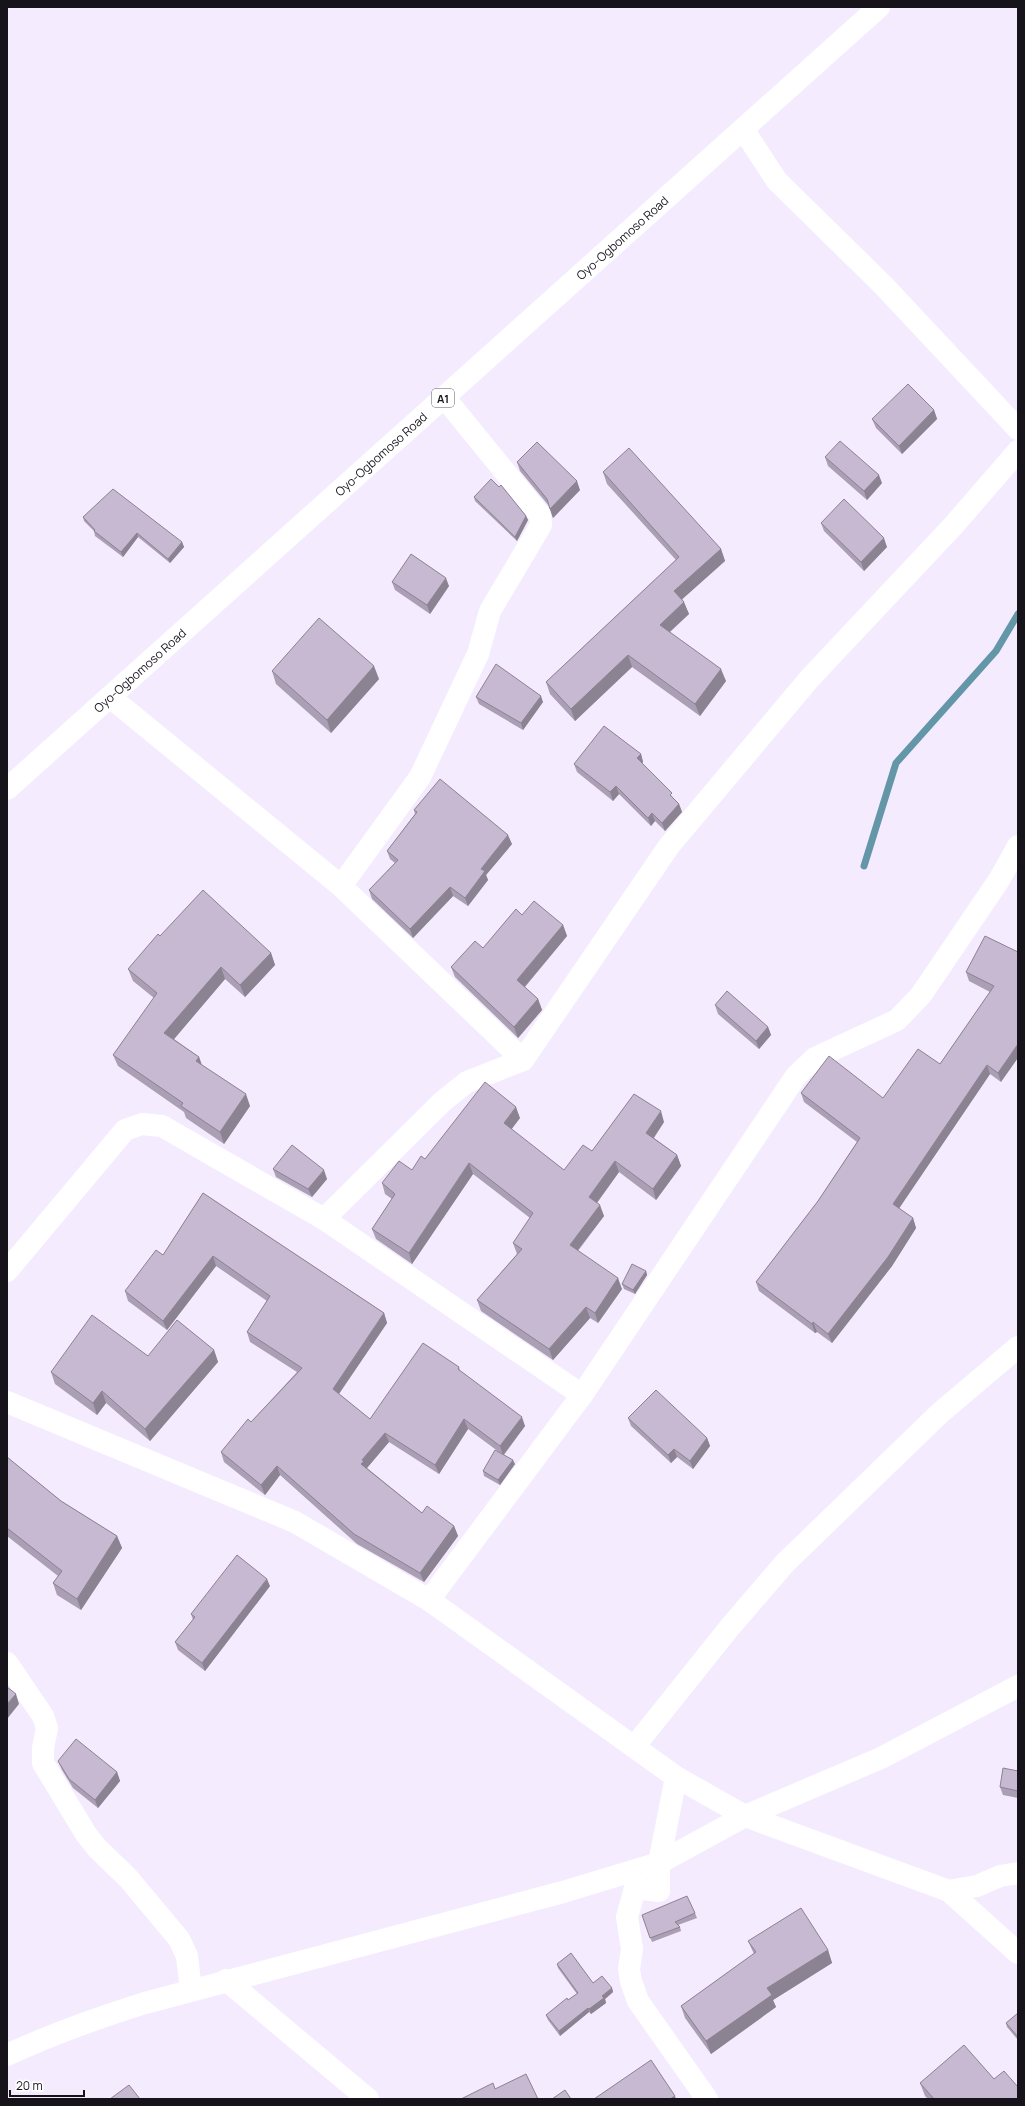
<svg xmlns="http://www.w3.org/2000/svg" width="1025" height="2106" viewBox="0 0 1025 2106" font-family="Manrope,sans-serif">
  <style>
    .lines { fill: none; stroke-linecap: round; stroke-linejoin: round }
    .stream { stroke: #6397a7; stroke-width: 7 }
    .street { stroke: #fff; stroke-width: 22 }
    .highway { stroke: #fff; stroke-width: 22 }
    .wall { fill: #aa9fb4 }
    .shaded-wall { fill: #8b8292 }
    .building { fill: #c6b9d1; stroke: #8b8292 }
    .labels { text-anchor: middle; dominant-baseline: central; stroke-width: 4; stroke-linejoin: round; paint-order: stroke }
    .shield { fill: #fff; stroke: #5d5a5f; stroke-width: 1 }
    .shield-label { font-size: 11px; font-weight: bold; fill: #17131b }
    .street-label { font-size: 12px; fill: #17131b; stroke: #fff }
  </style>
  <rect width="100%" height="100%" fill="#f5ebfe"/>
  <g class="lines">
    <path class="stream" d="M864,866L896,763L996,651L1018,614"/>
    <g class="street">
      <path d="M743,129L777,181L883,285L1018,429"/>
      <path d="M110,697L341,886L523,1060"/>
      <path d="M341,886L420,777L478,654L490,611L541,525L540,515L444,397"/>
      <path d="M324,1219L442,1102L467,1082L523,1060L669,846L810,678L953,526L1018,451"/>
      <path d="M7,1271L125,1130L142,1124L162,1126L324,1219L582,1395"/>
      <path d="M7,1402L295,1522L429,1600L676,1777L745,1816L949,1891L1018,1953"/>
      <path d="M429,1600L582,1395L796,1076L815,1058L897,1020L921,995L999,880L1018,846"/>
      <path d="M7,1663L43,1716L47,1728L43,1748V1763L86,1834L97,1848L128,1878L179,1939L187,1956L191,1990"/>
      <path d="M634,1747L730,1627L785,1563L940,1413L1018,1347"/>
      <path d="M676,1777L659,1863V1891L635,1888L627,1917L632,1949L629,1969L631,1981L638,2001L707,2099"/>
      <path d="M949,1891L977,1886L1000,1876L1018,1873"/>
      <path d="M226,1980L368,2099"/>
      <path d="M7,2055C52,2034 97,2018 145,2003L563,1892L659,1863L745,1816L881,1758L1018,1686"/>
    </g>
    <path class="highway" id="s1" d="M7,789L879,7"/>
  </g>
  <g class="wall">
    <path d="M934,410L937,419L902,454L876,428L872,419Z"/>
    <path d="M825,457L882,483L867,500L828,466Z"/>
    <path d="M517,462L580,490L553,518L549,506L520,471Z"/>
    <path d="M603,472L721,549L725,561L682,599L689,614L670,632L726,681L700,716L632,667L575,721L550,694L546,682L676,560L607,484Z"/>
    <path d="M474,497L526,516L528,520L517,541L475,501Z"/>
    <path d="M83,517L182,542L184,547L170,563L138,537L123,557L95,536L94,531L84,521Z"/>
    <path d="M821,523L887,547L864,571L824,531Z"/>
    <path d="M392,582L449,586L430,614L395,590Z"/>
    <path d="M272,671L379,679L331,733L276,684Z"/>
    <path d="M476,697L543,702L523,730L479,704Z"/>
    <path d="M641,754L643,762L642,763L679,804L682,812L665,831L655,821L651,826L619,794L613,801L577,772L574,764Z"/>
    <path d="M414,810L512,844L486,875L488,880L468,906L453,896L413,938L372,899L369,890L395,863L390,859L387,851L415,814Z"/>
    <path d="M522,915L563,925L567,936L525,987L538,999L542,1010L518,1038L455,977L451,967L483,948Z"/>
    <path d="M160,936L271,953L275,965L245,997L225,979L174,1039L199,1057L202,1065L250,1106L224,1144L186,1118L184,1112L118,1066L113,1055L154,998L133,981L128,969Z"/>
    <path d="M1018,952L1001,1082L990,1074L899,1208L913,1218L916,1228L892,1266L832,1343L817,1332L815,1333L759,1291L756,1282L818,1201L857,1142L804,1102L801,1093L883,1098L940,1064L990,992L969,981L966,972Z"/>
    <path d="M715,1005L768,1027L771,1035L759,1049L718,1014Z"/>
    <path d="M520,1118L511,1129L564,1170L592,1151L664,1122L654,1138L677,1155L681,1166L656,1200L619,1172L597,1203L604,1216L578,1251L622,1289L598,1323L590,1318L553,1360L481,1311L477,1300L517,1254L513,1243L530,1218L473,1174L412,1264L376,1239L372,1229L392,1199L385,1194L382,1183L412,1170L425,1159Z"/>
    <path d="M273,1169L327,1179L312,1197L276,1177Z"/>
    <path d="M203,1193L384,1313L387,1323L339,1394L370,1419L459,1367L460,1371L525,1426L504,1455L515,1464L500,1485L484,1476L483,1471L499,1452L468,1429L439,1474L389,1442L367,1468L422,1513L454,1526L458,1536L424,1582L357,1544L280,1475L265,1495L224,1462L221,1452L251,1422L297,1372L250,1342L247,1332L267,1301L216,1266L167,1330L128,1301L125,1291L163,1255Z"/>
    <path d="M646,1271L647,1275L635,1294L624,1289L622,1284Z"/>
    <path d="M214,1350L218,1362L150,1441L106,1403L97,1415L55,1384L51,1372L148,1356Z"/>
    <path d="M628,1418L707,1438L710,1446L693,1469L677,1457L671,1463L631,1426Z"/>
    <path d="M7,1457L61,1501L117,1536L122,1548L81,1610L57,1595L53,1583L58,1576L7,1536Z"/>
    <path d="M270,1586L205,1671L178,1650L175,1642L193,1620L191,1614Z"/>
    <path d="M58,1761L117,1772L120,1781L98,1808L73,1788L62,1770Z"/>
    <path d="M1018,1771V1798L1003,1795L1000,1787Z"/>
    <path d="M695,1913L697,1918L678,1925L680,1927L681,1931L652,1942L642,1915Z"/>
    <path d="M748,1941L828,1950L832,1963L773,2000L776,2007L711,2054L685,2018L681,2006L754,1954Z"/>
    <path d="M557,1964L593,1983L612,1988L613,1992L605,1999L606,2003L591,2014L589,2012L560,2036L548,2020L546,2015L577,1994L558,1968Z"/>
    <path d="M1018,2013V2040L1007,2027L1006,2023Z"/>
    <path d="M994,2079L1018,2099H928L925,2096L920,2083Z"/>
  </g>
  <g class="shaded-wall">
    <path d="M934,410L937,419L902,454L899,446Z"/>
    <path d="M879,475L882,483L867,500L864,491Z"/>
    <path d="M577,481L580,490L553,518L550,509Z"/>
    <path d="M526,516L528,520L517,541L515,537Z"/>
    <path d="M137,533L138,537L123,557L121,552Z"/>
    <path d="M884,538L887,547L864,571L861,562Z"/>
    <path d="M182,542L184,547L170,563L168,559Z"/>
    <path d="M721,549L725,561L678,603L674,591Z"/>
    <path d="M446,578L449,586L430,614L427,605Z"/>
    <path d="M684,602L689,614L664,637L660,625Z"/>
    <path d="M628,655L632,667L575,721L571,709Z"/>
    <path d="M374,666L379,679L331,733L327,720Z"/>
    <path d="M721,669L726,681L700,716L695,704Z"/>
    <path d="M541,696L543,702L523,730L521,723Z"/>
    <path d="M641,754L643,762L640,766L637,758Z"/>
    <path d="M616,786L619,794L613,801L610,792Z"/>
    <path d="M679,804L682,812L665,831L662,823Z"/>
    <path d="M652,813L655,821L651,826L648,818Z"/>
    <path d="M508,835L512,844L486,875L488,880L468,906L465,898L481,869Z"/>
    <path d="M450,887L453,896L413,938L410,929Z"/>
    <path d="M563,925L567,936L521,991L517,980Z"/>
    <path d="M271,953L275,965L245,997L240,985Z"/>
    <path d="M221,967L225,979L169,1045L164,1033Z"/>
    <path d="M538,999L542,1010L518,1038L514,1027Z"/>
    <path d="M768,1027L771,1035L759,1049L756,1041Z"/>
    <path d="M1018,1044V1058L1001,1082L998,1073Z"/>
    <path d="M199,1057L203,1069L196,1061Z"/>
    <path d="M987,1065L990,1074L896,1213L893,1204Z"/>
    <path d="M246,1094L250,1106L224,1144L220,1132Z"/>
    <path d="M516,1107L520,1118L508,1134L504,1123Z"/>
    <path d="M661,1111L664,1122L650,1143L646,1133Z"/>
    <path d="M677,1155L681,1166L656,1200L653,1189Z"/>
    <path d="M615,1161L619,1172L593,1208L589,1197Z"/>
    <path d="M469,1163L473,1174L412,1264L409,1253Z"/>
    <path d="M324,1170L327,1179L312,1197L308,1189Z"/>
    <path d="M600,1205L604,1216L573,1256L570,1245Z"/>
    <path d="M913,1218L916,1228L892,1266L832,1343L828,1334Z"/>
    <path d="M213,1256L216,1266L167,1330L163,1321Z"/>
    <path d="M646,1271L647,1275L635,1294L633,1290Z"/>
    <path d="M618,1278L622,1289L598,1323L595,1313Z"/>
    <path d="M586,1307L590,1318L553,1360L549,1349Z"/>
    <path d="M384,1313L387,1323L336,1398L333,1389Z"/>
    <path d="M813,1322L817,1332L815,1333L812,1324Z"/>
    <path d="M214,1350L218,1362L150,1441L145,1429Z"/>
    <path d="M102,1391L106,1403L97,1415L93,1403Z"/>
    <path d="M522,1417L525,1426L503,1455L500,1446Z"/>
    <path d="M464,1419L468,1429L439,1474L435,1465Z"/>
    <path d="M385,1433L389,1442L366,1469L361,1464L362,1460Z"/>
    <path d="M707,1438L710,1446L693,1469L690,1461Z"/>
    <path d="M674,1449L677,1457L671,1463L668,1455Z"/>
    <path d="M513,1460L515,1464L500,1485L498,1480Z"/>
    <path d="M277,1466L280,1475L265,1495L261,1485Z"/>
    <path d="M454,1526L458,1536L424,1582L420,1573Z"/>
    <path d="M117,1536L122,1548L81,1610L77,1599Z"/>
    <path d="M267,1579L270,1586L205,1671L202,1663Z"/>
    <path d="M16,1694L19,1704L7,1719V1704Z"/>
    <path d="M117,1772L120,1781L98,1808L95,1800Z"/>
    <path d="M828,1950L832,1963L773,2000L776,2007L711,2054L706,2041L767,1988Z"/>
    <path d="M612,1988L613,1992L605,1999L606,2003L591,2014L589,2009L602,1996Z"/>
    <path d="M588,2008L589,2012L560,2036L559,2031Z"/>
    <path d="M675,2096L676,2099H670Z"/>
  </g>
  <g class="building">
    <path d="M908,384L934,410L899,446L872,419Z"/>
    <path d="M840,441L879,475L864,491L825,457Z"/>
    <path d="M537,442L577,481L550,509L547,499L517,462Z"/>
    <path d="M629,448L721,549L674,591L684,602L660,625L721,669L695,704L628,655L571,709L546,682L679,557L603,472Z"/>
    <path d="M491,479L499,487L501,485L526,516L515,537L474,497Z"/>
    <path d="M113,489L182,542L168,559L137,533L121,552L94,531L95,530L83,517Z"/>
    <path d="M844,499L884,538L861,562L821,523Z"/>
    <path d="M411,554L446,578L427,605L392,582Z"/>
    <path d="M319,618L374,666L327,720L272,671Z"/>
    <path d="M496,664L541,696L521,723L476,697Z"/>
    <path d="M604,726L641,754L637,758L672,793L670,795L679,804L662,823L652,813L648,818L616,786L610,792L574,764Z"/>
    <path d="M440,779L508,835L481,869L485,871L465,898L450,887L410,929L369,890L398,860L387,851L417,812L414,810Z"/>
    <path d="M203,890L271,953L240,985L221,967L164,1033L199,1057L196,1061L246,1094L220,1132L181,1106L183,1103L113,1055L157,993L128,969L158,934L160,936Z"/>
    <path d="M534,901L563,925L517,980L538,999L514,1027L451,967L475,941L483,948L516,909L522,915Z"/>
    <path d="M985,936L1018,952V1044L998,1073L987,1065L893,1204L913,1218L888,1257L828,1334L813,1322L812,1324L756,1282L818,1201L860,1138L801,1093L829,1056L883,1098L918,1049L940,1064L994,986L966,972Z"/>
    <path d="M727,991L768,1027L756,1041L715,1005Z"/>
    <path d="M485,1082L516,1107L504,1123L564,1170L583,1145L592,1151L634,1094L661,1111L646,1133L677,1155L653,1189L615,1161L589,1197L600,1205L570,1245L618,1278L595,1313L586,1307L549,1349L477,1300L522,1249L513,1243L533,1213L469,1163L409,1253L372,1229L395,1194L382,1183L399,1161L412,1170L421,1156L425,1159Z"/>
    <path d="M292,1145L324,1170L308,1189L273,1169Z"/>
    <path d="M203,1193L384,1313L333,1389L370,1419L423,1343L459,1367L458,1369L522,1417L500,1446L464,1419L435,1465L385,1433L362,1460L364,1461L361,1464L422,1513L427,1506L454,1526L420,1573L354,1534L277,1466L261,1485L221,1452L248,1419L251,1422L302,1368L247,1332L270,1296L213,1256L163,1321L125,1291L156,1250L163,1255Z"/>
    <path d="M632,1264L646,1271L633,1290L622,1284Z"/>
    <path d="M92,1315L148,1356L177,1320L214,1350L145,1429L102,1391L93,1403L51,1372Z"/>
    <path d="M656,1390L707,1438L690,1461L674,1449L668,1455L628,1418Z"/>
    <path d="M495,1450L513,1460L498,1480L483,1471Z"/>
    <path d="M7,1457L61,1501L117,1536L77,1599L53,1583L62,1571L7,1528Z"/>
    <path d="M237,1555L267,1579L202,1663L175,1642L195,1617L191,1614Z"/>
    <path d="M7,1687L16,1694L7,1704Z"/>
    <path d="M76,1739L117,1772L95,1800L69,1779L58,1761Z"/>
    <path d="M1003,1768L1018,1771V1791L1000,1787Z"/>
    <path d="M687,1896L695,1913L675,1922L680,1927L650,1938L642,1915Z"/>
    <path d="M801,1908L828,1950L767,1988L772,1995L706,2041L681,2006L756,1952L748,1941Z"/>
    <path d="M571,1953L593,1983L602,1976L612,1988L602,1996L604,1998L589,2009L588,2008L559,2031L546,2015L567,1998L568,2000L578,1993L557,1964Z"/>
    <path d="M1018,2013V2037L1006,2023Z"/>
    <path d="M964,2045L994,2079L1004,2071L1018,2087V2092H1017L1018,2093V2099H934L920,2083Z"/>
    <path d="M651,2060L675,2096L670,2099H594Z"/>
    <path d="M526,2074L538,2099H461L493,2083L495,2089Z"/>
    <path d="M129,2085L140,2099H110Z"/>
    <path d="M565,2090L571,2099H552Z"/>
  </g>
  <g class="labels">
    <rect class="shield" x="432" y="389" width="22" height="18" rx="3"/>
    <g class="shield-label">
      <text x="443" y="398">A1</text>
    </g>
    <g class="street-label">
      <text stroke="none"><textPath href="#s1" startOffset="826">Oyo-Ogbomoso Road</textPath></text>
      <text stroke="none"><textPath href="#s1" startOffset="502">Oyo-Ogbomoso Road</textPath></text>
      <text stroke="none"><textPath href="#s1" startOffset="178">Oyo-Ogbomoso Road</textPath></text>
    </g>
  </g>
  <rect width="1025" height="2106" fill="none" stroke="#17131b" stroke-width="16"/>
  <path d="M10 2090v6h74v-6" fill="none" stroke="#17131b" stroke-width="2"/>
  <text x="16" y="2090" font-size="12" fill="#17131b" stroke="#ffffff" stroke-width="3" paint-order="stroke">20 m</text>
</svg>
